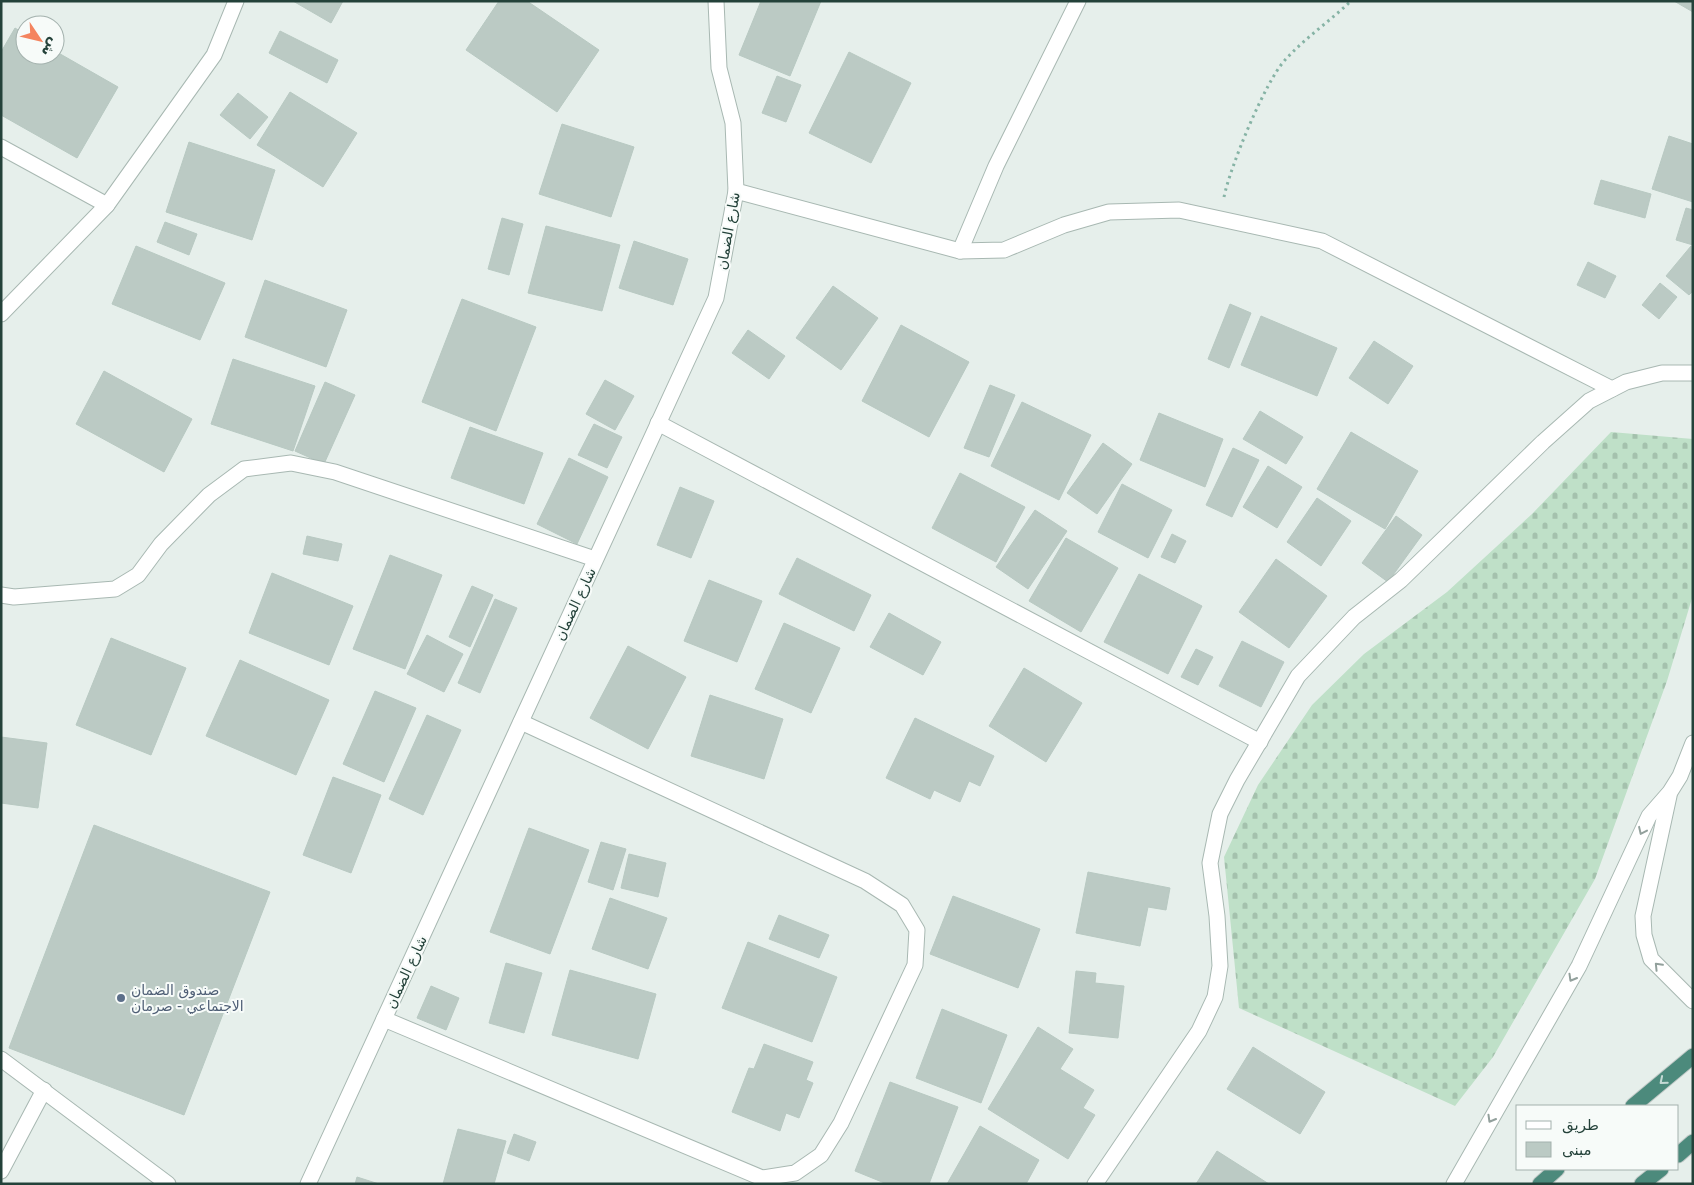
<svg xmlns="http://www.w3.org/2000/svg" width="1694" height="1185" viewBox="0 0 1694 1185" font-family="'DejaVu Sans',Cairo,sans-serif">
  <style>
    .cemetery { fill: url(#cemetery-stones) }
    .building { fill: #bbcac4; stroke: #b8c9c2 }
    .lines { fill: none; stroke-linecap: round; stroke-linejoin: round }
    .minor-casing { stroke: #a8b8b2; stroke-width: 17 }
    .tertiary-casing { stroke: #a8b8b2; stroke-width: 17 }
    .trunk-casing { stroke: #c2cac8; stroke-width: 17 }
    .path { stroke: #86b3a5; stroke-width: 3; stroke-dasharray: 2.5 4; stroke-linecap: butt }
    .minor { stroke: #fff; stroke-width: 15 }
    .tertiary { stroke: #fff; stroke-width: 15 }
    .trunk { stroke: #4c8a7c; stroke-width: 15 }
    .oneway { stroke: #92a09c }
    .oneway2 { stroke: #c4d9d4 }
    .service-dot { fill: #5c6f8a; stroke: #f7fbf9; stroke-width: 2 }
    .labels { text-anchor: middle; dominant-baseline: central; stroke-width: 4; stroke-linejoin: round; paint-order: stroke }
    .street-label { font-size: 14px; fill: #24423a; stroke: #f7fbf9 }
    .service-label { font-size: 14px; fill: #4e5e75; stroke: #f7fbf9; text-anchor: start }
  </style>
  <defs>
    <pattern id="cemetery-stones" width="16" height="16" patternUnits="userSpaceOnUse" patternTransform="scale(1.25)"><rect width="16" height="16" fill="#bfe0c8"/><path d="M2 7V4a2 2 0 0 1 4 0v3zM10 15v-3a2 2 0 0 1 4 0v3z" fill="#a4c1ad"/></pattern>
  </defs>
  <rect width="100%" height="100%" fill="#e6efeb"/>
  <path class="cemetery" d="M1611,432L1693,439V595L1667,681L1595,879L1493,1057L1455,1106L1239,1008L1224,857L1258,785L1312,705L1364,654L1447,592L1532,514Z"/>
  <g class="building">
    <path d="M293,1H343L331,23Z"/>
    <path d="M499,1H527L599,50L557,112L466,50Z"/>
    <path d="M761,1H821L790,76L739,55Z"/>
    <path d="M1674,1H1693V12Z"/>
    <path d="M15,28L25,34V55H55V51L118,87L77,158L1,115V52Z"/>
    <path d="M280,31L338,60L327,83L269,53Z"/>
    <path d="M849,52L911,83L871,163L809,133Z"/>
    <path d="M777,76L801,85L786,122L762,113Z"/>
    <path d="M290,92L357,133L323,187L257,145Z"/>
    <path d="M238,93L268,117L250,139L220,115Z"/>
    <path d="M562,124L634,147L611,217L539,194Z"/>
    <path d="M1669,136L1693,144V202L1652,189Z"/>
    <path d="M189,142L275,170L252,240L166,212Z"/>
    <path d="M1601,180L1651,194L1645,218L1594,204Z"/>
    <path d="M1686,208L1693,210V245L1676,240Z"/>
    <path d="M502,218L523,224L509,275L488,269Z"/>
    <path d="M165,222L197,234L189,255L157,242Z"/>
    <path d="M546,226L620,245L602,311L528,293Z"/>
    <path d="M634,241L688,259L673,305L619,288Z"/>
    <path d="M136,246L225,283L200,340L112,304Z"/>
    <path d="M1691,246L1693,291L1689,295L1666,276Z"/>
    <path d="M1588,262L1616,276L1605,298L1577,285Z"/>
    <path d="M265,280L347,310L326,367L245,337Z"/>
    <path d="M1660,283L1677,297L1659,319L1642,305Z"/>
    <path d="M833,286L878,318L841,370L796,338Z"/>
    <path d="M462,299L536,327L496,431L422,402Z"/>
    <path d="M1230,304L1251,313L1229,368L1208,359Z"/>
    <path d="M1261,316L1337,348L1317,396L1241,365Z"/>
    <path d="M901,325L969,362L929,437L862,401Z"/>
    <path d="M748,330L785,356L769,379L732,353Z"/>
    <path d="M1374,341L1413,366L1388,404L1349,378Z"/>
    <path d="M233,359L315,386L293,451L211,424Z"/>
    <path d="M104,371L192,419L164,472L76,424Z"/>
    <path d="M605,380L634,396L615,430L586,414Z"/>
    <path d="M325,382L355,395L324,464L295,451Z"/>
    <path d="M990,385L1015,395L989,457L964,448Z"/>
    <path d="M1022,402L1091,435L1059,500L991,466Z"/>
    <path d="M1260,411L1303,437L1286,464L1243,439Z"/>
    <path d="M1159,413L1223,439L1205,487L1140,460Z"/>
    <path d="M594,424L622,437L607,468L578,455Z"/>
    <path d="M470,427L543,453L524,504L451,478Z"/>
    <path d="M1351,432L1418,471L1385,529L1317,489Z"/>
    <path d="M1103,443L1132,464L1097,514L1067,493Z"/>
    <path d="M1233,448L1259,460L1232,517L1206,505Z"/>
    <path d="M569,458L608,477L577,544L537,524Z"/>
    <path d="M1268,466L1302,487L1277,528L1243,507Z"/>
    <path d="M960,473L1025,507L996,562L932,528Z"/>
    <path d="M1122,484L1172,510L1148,558L1098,532Z"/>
    <path d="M680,487L714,501L691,558L657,545Z"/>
    <path d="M1317,498L1351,521L1321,566L1287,542Z"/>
    <path d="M1035,510L1067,531L1028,589L996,567Z"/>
    <path d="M1396,516L1422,535L1388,582L1362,563Z"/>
    <path d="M1172,534L1186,541L1175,563L1161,557Z"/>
    <path d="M307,536L342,544L338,561L303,554Z"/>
    <path d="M1066,538L1118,568L1081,632L1029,601Z"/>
    <path d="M390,555L442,575L405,669L353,649Z"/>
    <path d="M797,558L871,595L854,631L779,594Z"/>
    <path d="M1276,559L1327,596L1289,648L1239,612Z"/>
    <path d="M272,573L353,606L329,665L249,633Z"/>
    <path d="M1139,574L1202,606L1168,674L1104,642Z"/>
    <path d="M709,580L762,601L737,662L684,641Z"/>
    <path d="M472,586L493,595L470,647L449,637Z"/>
    <path d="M495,599L517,608L480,693L458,683Z"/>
    <path d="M889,613L941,642L923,675L870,647Z"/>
    <path d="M784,623L840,648L811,713L755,689Z"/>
    <path d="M427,635L463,654L444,692L407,674Z"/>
    <path d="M111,638L186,668L151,755L76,725Z"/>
    <path d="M1242,641L1284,662L1261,707L1219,686Z"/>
    <path d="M628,646L686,677L648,749L590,718Z"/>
    <path d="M1196,649L1213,657L1198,685L1181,677Z"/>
    <path d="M240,660L329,700L296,775L206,736Z"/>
    <path d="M1024,668L1082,703L1046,762L989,726Z"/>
    <path d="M375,691L416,708L384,782L343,764Z"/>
    <path d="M710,695L783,719L764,779L691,756Z"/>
    <path d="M427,715L461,730L423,815L389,799Z"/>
    <path d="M915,718L994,756L980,786L969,781L960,802L934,790L930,799L886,778Z"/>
    <path d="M1,737L47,743L38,808L1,803Z"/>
    <path d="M333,777L381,795L351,873L303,855Z"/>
    <path d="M94,825L270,892L184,1115L9,1048Z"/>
    <path d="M529,828L589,850L550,954L490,932Z"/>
    <path d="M601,842L626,849L613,890L588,882Z"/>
    <path d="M629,854L666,863L658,897L621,888Z"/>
    <path d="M1088,872L1170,888L1166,910L1148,907L1140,946L1076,933Z"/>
    <path d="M953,896L1040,929L1018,988L930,954Z"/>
    <path d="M610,898L667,918L648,969L592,949Z"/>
    <path d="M779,915L829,935L819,958L769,939Z"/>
    <path d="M748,942L837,977L812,1042L722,1008Z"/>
    <path d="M506,963L542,973L524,1033L489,1023Z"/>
    <path d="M570,970L656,994L638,1059L552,1035Z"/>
    <path d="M1076,971L1096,973L1095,983L1124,986L1118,1038L1069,1033Z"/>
    <path d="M431,986L459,998L446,1030L417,1018Z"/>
    <path d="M942,1009L1007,1035L981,1103L916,1078Z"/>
    <path d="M1038,1027L1073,1049L1060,1069L1094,1090L1083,1108L1095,1115L1068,1159L988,1109Z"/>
    <path d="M764,1044L813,1062L806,1080L813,1083L799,1118L786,1113L780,1131L732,1112L749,1068L754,1069Z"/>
    <path d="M1253,1047L1325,1092L1300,1134L1227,1089Z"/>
    <path d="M890,1082L958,1107L929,1184H887L855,1171Z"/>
    <path d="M980,1126L1039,1160L1026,1184H947Z"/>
    <path d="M458,1129L506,1141L494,1184H443Z"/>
    <path d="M514,1134L536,1142L529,1161L507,1153Z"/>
    <path d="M1217,1151L1269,1184H1196Z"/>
    <path d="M357,1177L379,1184H355Z"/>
  </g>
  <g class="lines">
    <g class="minor-casing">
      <g id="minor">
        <path d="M1,147L107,205"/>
        <path d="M736,191L960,251L1004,250L1064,225L1109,212L1179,210L1322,241L1612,389"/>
        <path d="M960,251L996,166L1078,1"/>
        <path d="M1,314L107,205L214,55L236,1"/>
        <path d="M658,423L1260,742"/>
        <path d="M1,595L14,597L115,589L138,575L161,544L209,495L244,469L291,463L335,472L595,559"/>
        <path d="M384,1019L762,1178L795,1173L821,1155L841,1123L915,965L917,930L902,905L865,881L521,722"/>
        <path d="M1,1059L168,1184"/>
        <path d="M1,1171L44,1090"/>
        <path d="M1095,1184L1199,1031L1215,997L1220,966L1217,916L1210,863L1220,814L1237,780L1298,676L1354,617L1401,580L1543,442L1589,401L1626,382L1662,373H1693"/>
      </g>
    </g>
    <g class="tertiary-casing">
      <g id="tertiary">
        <path d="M1669,796L1643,916L1644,935L1651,959L1693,1001"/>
        <path d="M308,1184L716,298L736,191L733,123L719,68L716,1"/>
        <path d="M1454,1184L1579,966L1649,816L1670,792L1680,776L1693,743"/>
      </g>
    </g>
    <g class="trunk-casing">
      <g id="trunk">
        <path d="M1633,1106L1693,1056"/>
        <path d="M1678,1155L1693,1142"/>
        <path d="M1540,1184L1557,1169"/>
        <path d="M1642,1184L1661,1169"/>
      </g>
    </g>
    <path class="path" d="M1224,197C1230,167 1265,82 1285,60C1305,38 1330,21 1351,1"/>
    <use href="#minor" class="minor"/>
    <use href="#tertiary" class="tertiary"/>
    <use href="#trunk" class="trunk"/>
  </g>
  <defs><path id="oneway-chevron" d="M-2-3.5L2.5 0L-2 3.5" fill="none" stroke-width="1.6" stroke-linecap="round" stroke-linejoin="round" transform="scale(1.25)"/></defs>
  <g class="oneway">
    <use href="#oneway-chevron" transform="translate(1642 831) rotate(115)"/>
    <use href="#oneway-chevron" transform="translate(1658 966) rotate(-134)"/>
    <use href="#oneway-chevron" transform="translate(1572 978) rotate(120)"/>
    <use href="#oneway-chevron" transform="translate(1491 1119) rotate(120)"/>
  </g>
  <use class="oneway2" href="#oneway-chevron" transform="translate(1663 1081) rotate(140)"/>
  <circle class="service-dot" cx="121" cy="998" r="5"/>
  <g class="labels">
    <g class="street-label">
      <text transform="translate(728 231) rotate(-80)">شارع الضمان</text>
      <text transform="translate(575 604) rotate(-65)">شارع الضمان</text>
      <text transform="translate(406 972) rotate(-65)">شارع الضمان</text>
    </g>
    <g class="service-label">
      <text x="131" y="990">صندوق الضمان<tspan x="131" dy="16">الاجتماعي - صرمان</tspan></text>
    </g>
  </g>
  <rect width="1694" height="1185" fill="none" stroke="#24423a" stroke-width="5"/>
  <rect x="1516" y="1105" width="162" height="65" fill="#f7fbf9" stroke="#a3b1ad"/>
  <rect x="1526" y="1121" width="25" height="8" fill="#ffffff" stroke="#a3b1ad"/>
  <text x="1562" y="1130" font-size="15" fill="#24423a">طريق</text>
  <rect x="1526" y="1142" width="25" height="15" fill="#bbcac4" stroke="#a3b1ad"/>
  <text x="1562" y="1155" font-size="15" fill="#24423a">مبنى</text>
  <g transform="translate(40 40) rotate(125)"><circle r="24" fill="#f7fbf9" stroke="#a3b1ad"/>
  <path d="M0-4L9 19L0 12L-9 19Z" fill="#f4845f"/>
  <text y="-8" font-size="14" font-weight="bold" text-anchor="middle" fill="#24423a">ش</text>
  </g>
</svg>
